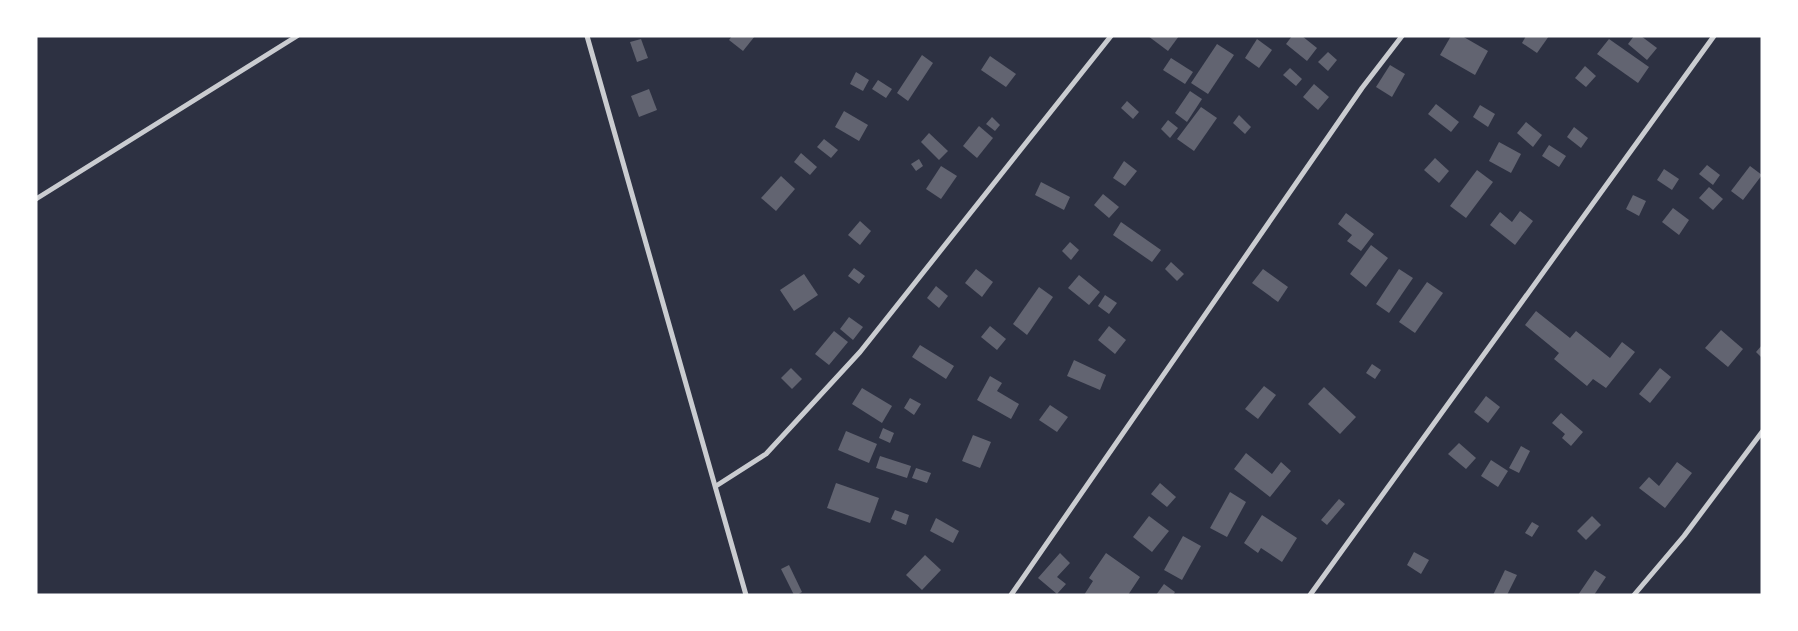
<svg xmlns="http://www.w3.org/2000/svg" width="1798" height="631" viewBox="0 0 1798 631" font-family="Montserrat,sans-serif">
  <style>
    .building { fill: #626471 }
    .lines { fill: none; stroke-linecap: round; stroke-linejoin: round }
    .minor { stroke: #caccd0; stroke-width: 5 }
  </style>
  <rect width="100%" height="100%" fill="#2d3142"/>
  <g class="building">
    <path d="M732,36H755L743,51L729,40Z"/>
    <path d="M1148,36H1179L1168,51Z"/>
    <path d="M1292,36H1302L1317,48L1307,61L1286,44Z"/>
    <path d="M1451,36H1462L1488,51L1475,75L1440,55Z"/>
    <path d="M1526,36H1549L1537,53L1522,43Z"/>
    <path d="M1634,36H1641L1657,48L1647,60L1628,44Z"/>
    <path d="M641,39L648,58L637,62L630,42Z"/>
    <path d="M1257,39L1272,50L1259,68L1245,58Z"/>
    <path d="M1609,39L1649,67L1638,83L1597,54Z"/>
    <path d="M1217,44L1234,55L1208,94L1191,83Z"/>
    <path d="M1328,52L1337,60L1328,71L1318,62Z"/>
    <path d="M922,55L933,63L908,101L897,93Z"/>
    <path d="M990,56L1016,74L1006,87L981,70Z"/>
    <path d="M1171,58L1193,72L1185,84L1163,70Z"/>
    <path d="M1390,65L1405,74L1392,97L1376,87Z"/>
    <path d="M1585,66L1596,76L1586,87L1575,78Z"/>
    <path d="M1290,68L1302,79L1296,86L1283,75Z"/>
    <path d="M856,72L869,80L863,91L850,84Z"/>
    <path d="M878,80L892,89L886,98L872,89Z"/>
    <path d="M1314,84L1329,97L1318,110L1303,97Z"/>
    <path d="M649,89L657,110L639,117L631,96Z"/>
    <path d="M1190,91L1202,99L1187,122L1175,113Z"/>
    <path d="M1127,101L1139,112L1133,119L1121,108Z"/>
    <path d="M1436,104L1459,122L1451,132L1428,114Z"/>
    <path d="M1480,105L1495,114L1488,127L1473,117Z"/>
    <path d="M1201,107L1217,118L1194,151L1177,139Z"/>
    <path d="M844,111L868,125L859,141L835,127Z"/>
    <path d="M1239,115L1251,127L1245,134L1233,123Z"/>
    <path d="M992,117L1000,125L995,131L986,124Z"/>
    <path d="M1168,120L1178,128L1170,138L1161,129Z"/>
    <path d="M1526,122L1542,135L1533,147L1517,133Z"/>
    <path d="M979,126L993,138L977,158L963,146Z"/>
    <path d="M1574,127L1588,138L1581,148L1567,137Z"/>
    <path d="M929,133L948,151L939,160L921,142Z"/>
    <path d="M824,139L838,150L831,158L817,147Z"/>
    <path d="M1499,142L1521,154L1511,173L1489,161Z"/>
    <path d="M1549,145L1566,156L1559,167L1542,156Z"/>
    <path d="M801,153L817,167L810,175L794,162Z"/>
    <path d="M1435,158L1449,171L1439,183L1424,170Z"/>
    <path d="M919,159L923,166L916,171L911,164Z"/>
    <path d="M1124,161L1137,171L1125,186L1113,178Z"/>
    <path d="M1707,165L1720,175L1713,185L1699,174Z"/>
    <path d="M941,166L957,176L941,199L926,189Z"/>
    <path d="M1750,166L1762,175L1743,200L1731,191Z"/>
    <path d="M1664,169L1679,179L1672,190L1657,180Z"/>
    <path d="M1477,170L1493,182L1466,218L1450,206Z"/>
    <path d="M781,176L795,189L776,211L761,198Z"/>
    <path d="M1041,182L1070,197L1064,210L1035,195Z"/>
    <path d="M1709,187L1723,199L1713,210L1699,198Z"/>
    <path d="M1103,194L1119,207L1109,218L1094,205Z"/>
    <path d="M1633,195L1646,201L1639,216L1626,209Z"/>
    <path d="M1673,208L1689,220L1679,235L1662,222Z"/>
    <path d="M1520,211L1533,221L1515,245L1490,225L1500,212L1512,222Z"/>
    <path d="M1346,213L1374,234L1361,251L1347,241L1352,235L1338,224Z"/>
    <path d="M860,221L871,231L860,245L848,235Z"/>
    <path d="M1121,222L1161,250L1152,262L1113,235Z"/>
    <path d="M1070,242L1079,250L1071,260L1062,251Z"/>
    <path d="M1371,245L1388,258L1366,287L1350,274Z"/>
    <path d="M1171,262L1184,274L1177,281L1165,269Z"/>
    <path d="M854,268L865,276L859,284L848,276Z"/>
    <path d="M976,269L993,282L982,297L965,283Z"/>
    <path d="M1263,269L1288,287L1278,302L1252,283Z"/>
    <path d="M1399,269L1413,278L1389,313L1376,304Z"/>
    <path d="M804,274L818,295L794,311L780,290Z"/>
    <path d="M1079,275L1100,292L1089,305L1068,288Z"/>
    <path d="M1427,282L1443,293L1415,333L1399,322Z"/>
    <path d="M936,286L948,296L939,308L927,298Z"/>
    <path d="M1039,287L1053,297L1027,335L1013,324Z"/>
    <path d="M1105,295L1117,303L1109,314L1098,306Z"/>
    <path d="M1536,311L1570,338L1576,331L1610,358L1622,342L1635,352L1606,388L1593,379L1587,386L1554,359L1559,353L1525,325Z"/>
    <path d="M849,317L863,327L853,340L840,329Z"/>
    <path d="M990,326L1006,339L997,350L981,337Z"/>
    <path d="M1109,326L1126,340L1115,354L1098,340Z"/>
    <path d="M1721,330L1743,349L1728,367L1705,348Z"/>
    <path d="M834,331L848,342L829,365L815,354Z"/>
    <path d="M920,345L954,366L946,379L912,357Z"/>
    <path d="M1762,345V358L1756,352Z"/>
    <path d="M1074,360L1106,375L1100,390L1067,376Z"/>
    <path d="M1372,364L1381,370L1375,379L1366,373Z"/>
    <path d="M791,368L802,379L792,389L781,378Z"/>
    <path d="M1660,368L1671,377L1650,403L1639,394Z"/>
    <path d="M990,376L1002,383L997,391L1019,404L1011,419L977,400Z"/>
    <path d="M1264,386L1276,395L1258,419L1245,409Z"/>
    <path d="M1324,387L1356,417L1340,434L1308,404Z"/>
    <path d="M862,388L892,406L882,423L852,404Z"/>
    <path d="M1486,396L1500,407L1488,423L1474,412Z"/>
    <path d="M910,398L921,404L914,415L904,408Z"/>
    <path d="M1050,405L1068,417L1057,432L1039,420Z"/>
    <path d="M1561,413L1583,432L1571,446L1562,438L1565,434L1552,423Z"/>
    <path d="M883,428L894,433L890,443L879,438Z"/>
    <path d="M846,431L877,444L869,463L838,450Z"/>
    <path d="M973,435L991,442L980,468L962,461Z"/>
    <path d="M1459,443L1476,458L1466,469L1448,454Z"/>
    <path d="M1521,446L1530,451L1519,473L1509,468Z"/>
    <path d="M1246,453L1272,474L1281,462L1291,471L1270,497L1234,469Z"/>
    <path d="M880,456L911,466L907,478L876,468Z"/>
    <path d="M1491,460L1508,471L1498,487L1481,476Z"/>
    <path d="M1677,462L1692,473L1665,508L1639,488L1649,477L1659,486Z"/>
    <path d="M916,468L931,473L927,483L912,478Z"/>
    <path d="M836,483L879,498L870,523L827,508Z"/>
    <path d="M1160,483L1176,497L1167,507L1151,494Z"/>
    <path d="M1230,492L1246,502L1227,537L1210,528Z"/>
    <path d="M1339,499L1345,504L1327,525L1321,520Z"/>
    <path d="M895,510L909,515L906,525L891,519Z"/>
    <path d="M1262,515L1297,538L1282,562L1261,548L1258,553L1244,543Z"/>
    <path d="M1149,516L1169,531L1152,552L1133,537Z"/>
    <path d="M1592,516L1601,525L1586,540L1577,531Z"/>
    <path d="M936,518L959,531L953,543L930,531Z"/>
    <path d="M1532,522L1539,526L1532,537L1525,533Z"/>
    <path d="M1183,536L1201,546L1182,580L1164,570Z"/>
    <path d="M1414,552L1429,560L1421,574L1407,565Z"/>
    <path d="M1060,553L1070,563L1057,577L1066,584L1057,594L1038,578Z"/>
    <path d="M1106,553L1140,577L1128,595H1084L1093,581L1089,578Z"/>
    <path d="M925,555L941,570L922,590L906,575Z"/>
    <path d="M789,565L802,592L797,595H794L781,569Z"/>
    <path d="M1505,570L1517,575L1507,595H1493Z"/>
    <path d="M1595,570L1606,577L1594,595H1578Z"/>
    <path d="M1164,584L1175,592L1173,595H1156Z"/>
  </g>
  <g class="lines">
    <g class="minor">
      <path d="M587,36L746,595"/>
      <path d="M36,199L297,36"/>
      <path d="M716,486L766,454L860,352L1111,36"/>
      <path d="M1011,595L1362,88L1402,36"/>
      <path d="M1310,595L1714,36"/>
      <path d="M1634,595L1684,536L1762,432"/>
    </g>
  </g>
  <rect width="1798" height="631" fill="none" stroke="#ffffff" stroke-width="75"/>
</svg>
